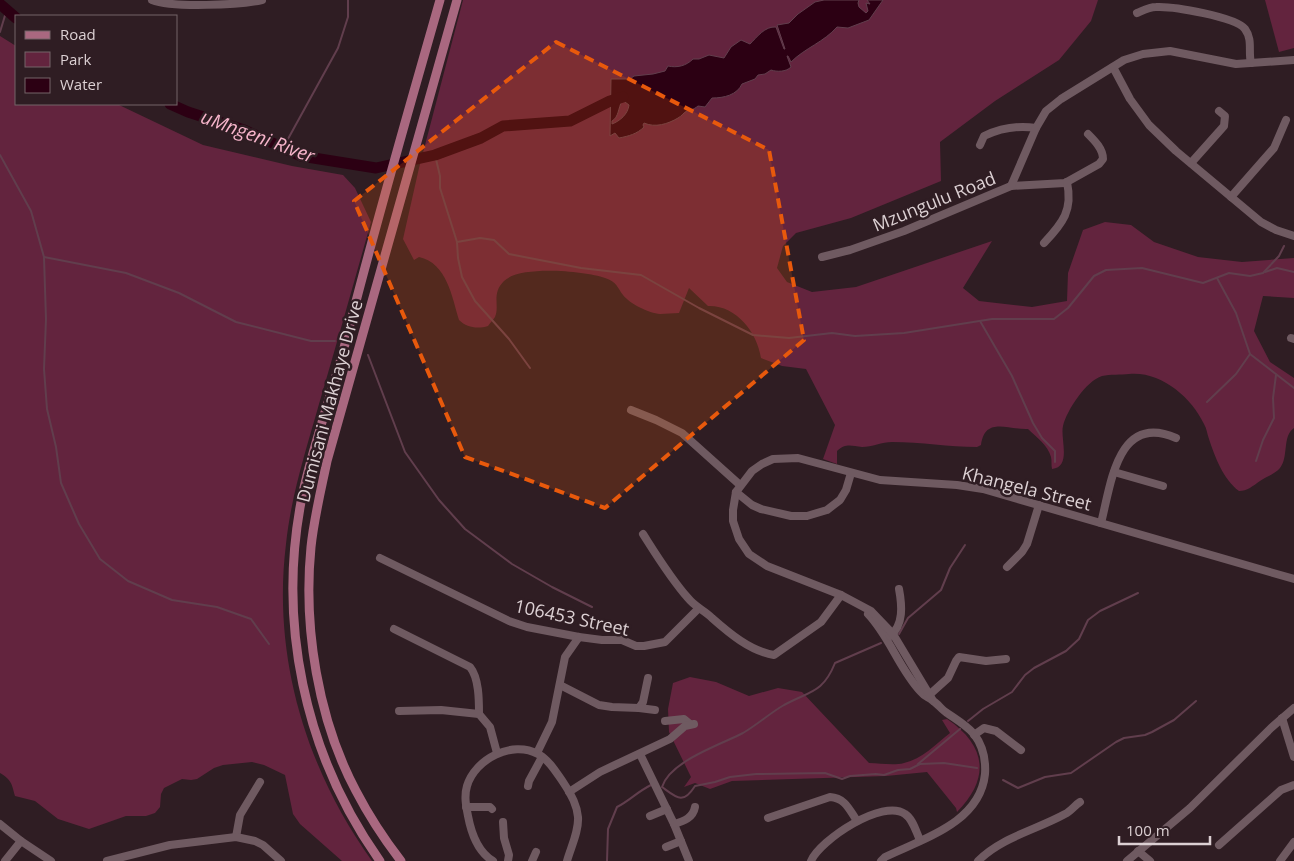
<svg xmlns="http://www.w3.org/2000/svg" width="1294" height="861" viewBox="0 0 1294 861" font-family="'Open Sans',sans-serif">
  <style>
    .green { fill: #63243e }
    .water { fill: #2c0013; stroke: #613e4d; fill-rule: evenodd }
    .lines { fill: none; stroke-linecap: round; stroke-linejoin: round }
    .stream { stroke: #613e4d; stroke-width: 2 }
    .river { stroke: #2c0013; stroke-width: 11 }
    .minor { stroke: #6f5a61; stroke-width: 8 }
    .major { stroke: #a96880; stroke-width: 9 }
    .marked { fill: #e8590c; fill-opacity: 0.2; stroke: #e8590c; stroke-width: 4; stroke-dasharray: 10 6; stroke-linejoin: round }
    .labels { text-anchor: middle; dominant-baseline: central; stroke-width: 5; stroke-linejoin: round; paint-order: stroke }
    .street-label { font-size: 18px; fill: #dcd0d3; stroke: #2f1d23 }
    .water-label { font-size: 19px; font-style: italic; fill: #f6b4ca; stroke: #2f1d23 }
  </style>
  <rect width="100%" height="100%" fill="#2f1d23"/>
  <g class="green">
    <path d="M463,0H1098L1091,21L1059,60L995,101L940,142L941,181L851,218L796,233L783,246L777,268L787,282L812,292L856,287L992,241L963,288L979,301L1032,307L1067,301L1068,273L1083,230L1105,222L1131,225L1154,242L1198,257L1242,262L1294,258V298L1263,296L1254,331L1270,362L1294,378V428C1282,436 1289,457 1280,468C1275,474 1266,477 1260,481C1253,486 1247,491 1239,491C1223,479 1215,457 1209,439C1207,434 1207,429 1204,424C1191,397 1161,371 1129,374C1121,375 1110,374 1102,376C1086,381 1067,410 1063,426C1060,438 1072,467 1052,469C1051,465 1052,461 1051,457C1048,445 1036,437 1028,429C1008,430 985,416 981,445L977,447C949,447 921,442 892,442C882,442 872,447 862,447C851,446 846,443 837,451V464L823,459L835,425L806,369L782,366L761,358C757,332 736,305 708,306L689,288L679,313C673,313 666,314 660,314C649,313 630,304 623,295C617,287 617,282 605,278C584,271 520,265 504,281C491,294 500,305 495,317C493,320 490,323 488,326C478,329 467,328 459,320C452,297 447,263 419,257L414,260L403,239L419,168Z"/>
    <path d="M1265,0H1294V48L1279,52Z"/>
    <path d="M0,36L16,46V104H117L203,145L292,166L343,175L355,188L371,222C354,282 337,343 319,404C306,450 291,496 286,544C272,657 306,769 372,861H342L300,824L293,814L285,775L264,765L252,762L223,765L214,768L197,779L191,780L182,779L164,788L161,794L160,807L155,813L146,816H126L89,829L58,819L35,801L15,796C12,785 12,780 0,773Z"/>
    <path d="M690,677L716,682L749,696L778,688L802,692L869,763C880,763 893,766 904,763C922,759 936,744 950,733L942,720L947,719C986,745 991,778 957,812L956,808L927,772L886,776L732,781L710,789L695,783L684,787L691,777L669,732L668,709L673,683Z"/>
  </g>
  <path class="water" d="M824,0H859L858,3L859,7L866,13L868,11L866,3L870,4L867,0H883L869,20L848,28L837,27C824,42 805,48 791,62L788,56H787L791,67C786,72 777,72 771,70L765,74L758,75L755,79L742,84C737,95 724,98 712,98L705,107L698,106C693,110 692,109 687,111C684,112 682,116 678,118C668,124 655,128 644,123L643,125L644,127C637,134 629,136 619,138L615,133L610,136L611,79H630L634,76L653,74L665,71L668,66C677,68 686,66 693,59H699L709,55L724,58L731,47L741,40L750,44C757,37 765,26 776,27L784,49H785L777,25L789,23L798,14L815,2ZM622,101L625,102L629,105C628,114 620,121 612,124V121C619,117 618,108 622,101Z"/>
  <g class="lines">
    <g class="stream">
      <path d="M0,32L7,9"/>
      <path d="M283,148L338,48L348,17V0"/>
      <path d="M0,155L31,211L44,257L46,319L44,369L47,409L56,447L61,483L79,524L100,559L128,581L172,600L217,607L251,619L269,644"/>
      <path d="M435,155L440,176V188L457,242L458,258L462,277L475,301L509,339L530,368"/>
      <path d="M457,242L480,238L494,240L509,254L581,268L641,275L699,308L753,335L789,338L832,333L855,336L904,333L992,319H1054L1068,308L1094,276L1106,270L1142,268L1203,283L1229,273L1250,276L1263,273L1279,256L1284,246"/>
      <path d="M44,257L126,273L179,293L236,322L311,341H335"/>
      <path d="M1265,272L1277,268L1294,272"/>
      <path d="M1217,278L1236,313L1250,354L1294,388"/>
      <path d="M980,321L1012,376L1033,423L1042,438L1055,451V462"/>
      <path d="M368,355L405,452L439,500L465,529L512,564L552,587L592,607"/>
      <path d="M1207,402L1236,374L1250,354"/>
      <path d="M1256,461L1263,440L1274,418L1273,398L1276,375"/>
      <path d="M899,634L908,618L941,590L950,568L965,545"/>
      <path d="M881,643L835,663C823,693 810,691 784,705C770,713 757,725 743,733C720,745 670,761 662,787C677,798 683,805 695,786L715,782L730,777L756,774L825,773L842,779L850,776L876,774L884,775L898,770L910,769L920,764L944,763L977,768"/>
      <path d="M968,721L983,709L1012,692L1025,675L1034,668L1066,651L1079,639L1088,620L1100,611L1138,593"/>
      <path d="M918,764L960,729"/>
      <path d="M1003,780L1018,788L1045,777L1071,773L1116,742L1124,738L1145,735L1152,732L1174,720L1196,701"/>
      <path d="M607,861L608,829L617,807C629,801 637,792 651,785"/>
    </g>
    <g class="river">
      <path d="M0,4L16,18"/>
      <path d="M170,104L188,112L244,130L301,156L376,168L435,155L481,138L503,126L570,121L610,101L623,97"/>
    </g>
    <g class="minor">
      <path d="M152,0C172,8 240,5 262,0"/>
      <path d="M1137,13C1144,10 1149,7 1156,7C1173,6 1236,17 1245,29C1253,40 1248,51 1251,63"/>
      <path d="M1113,67L1130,99L1149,125L1176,151L1261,222L1276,230L1294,236"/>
      <path d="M980,145L984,136C1001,128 1017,125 1036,128"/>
      <path d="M1191,163L1224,126L1225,116L1219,111"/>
      <path d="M1011,186L1065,183L1099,164L1103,159C1103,149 1095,141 1088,134"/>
      <path d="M1231,197L1274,148L1286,120"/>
      <path d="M1044,243C1063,223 1073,210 1067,182"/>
      <path d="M822,257L850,250L904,231L1011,186L1036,128L1046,111L1061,99L1124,60L1143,54L1170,51L1236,64L1294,60"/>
      <path d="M1291,338L1294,339"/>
      <path d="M631,410L656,420L682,433L740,485"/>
      <path d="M1114,472L1163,486"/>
      <path d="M736,492L752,505L761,509L791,516H807L827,510L840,500L846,490L851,473"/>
      <path d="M1101,523C1111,485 1117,412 1176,438"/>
      <path d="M643,534C657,556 671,579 688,598C695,607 704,610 712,618C729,633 750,651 774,655L821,622L841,595"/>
      <path d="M380,558L509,621L527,627L579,637L602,640H622L636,646H644L665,642L698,609"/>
      <path d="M1007,567L1022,552L1027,544L1039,505"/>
      <path d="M868,614C890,637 899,669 921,692C925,697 929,697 933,701C938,704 942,710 947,713C957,720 966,725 974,734C983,746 986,759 985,774C980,823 922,839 885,857L881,861"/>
      <path d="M394,629L470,667C479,678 479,700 479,714"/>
      <path d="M890,636C904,625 902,605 899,589"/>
      <path d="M560,685L599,705L612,707L639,708L643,702L648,678"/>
      <path d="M928,696L948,678L956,661L959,657L986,661L1006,659"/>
      <path d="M932,699L893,634L871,611L841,595L767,566L749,554L739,539L733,521V510L736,492L752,471L762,464L773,459L798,458L880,480L957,485L983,489L1294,579"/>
      <path d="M639,708L655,710"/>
      <path d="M399,711L441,710L479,714L490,727L497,753"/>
      <path d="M1282,718L1294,757"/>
      <path d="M665,721L684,719L690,724"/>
      <path d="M974,735L984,728L996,731L1021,750"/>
      <path d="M537,753L552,722L565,657L579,637"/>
      <path d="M640,754L674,824L689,861"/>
      <path d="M528,786L529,781L542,757"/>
      <path d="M569,792L600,772L670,739L685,726L694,724"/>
      <path d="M466,807H490L492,809"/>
      <path d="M650,816L667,809"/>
      <path d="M768,818L830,797C845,798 849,809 857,821"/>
      <path d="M503,822L504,838L509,855L508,861"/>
      <path d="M0,824L21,841L51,861"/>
      <path d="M674,824C684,821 693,818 695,807"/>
      <path d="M236,837L240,815L260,782"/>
      <path d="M1219,845L1281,790L1294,785"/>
      <path d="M666,847L681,841"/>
      <path d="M1138,851L1150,861"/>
      <path d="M5,861L21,841"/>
      <path d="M107,861L170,845L236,837L255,841L263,845L281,861"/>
      <path d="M493,861C478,852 471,832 468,816C466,806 464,796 467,786C475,759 512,740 538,754C549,760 556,772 563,782C570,792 577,804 578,817C579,831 571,847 567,861"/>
      <path d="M532,861L536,852"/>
      <path d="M811,861C820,840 883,798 905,814C913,819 916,832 920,840"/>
      <path d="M978,861C1002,837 1036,830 1065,814C1071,811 1075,805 1080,802"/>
      <path d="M1127,861L1190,808L1271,728L1294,708"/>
      <path d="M1280,861L1294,842"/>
    </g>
    <g class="major">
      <path d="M380,861C304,754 276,620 303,492C314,443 331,396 344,348C373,232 407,116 440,0"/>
      <path d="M401,861C384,839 369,816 356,791C318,720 303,627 311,547C314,518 321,490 327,461L457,0"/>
    </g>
  </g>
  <path class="marked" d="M556,42L769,150L804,340L605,508L465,457L354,201Z"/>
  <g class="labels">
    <g class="street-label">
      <text transform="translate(934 201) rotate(-22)">Mzungulu Road</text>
      <text transform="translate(329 401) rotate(-75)">Dumisani Makhaye Drive</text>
      <text transform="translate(1027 488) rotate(14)">Khangela Street</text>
      <text transform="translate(572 617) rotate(12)">106453 Street</text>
    </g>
    <g class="water-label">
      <text transform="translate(258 136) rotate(20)">uMngeni River</text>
    </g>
  </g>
  <rect x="15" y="15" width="162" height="90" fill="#2f1d23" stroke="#746569"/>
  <rect x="25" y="31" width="25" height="8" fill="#a96880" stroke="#746569"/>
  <text x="60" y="40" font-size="15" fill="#dcd0d3">Road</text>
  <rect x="25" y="52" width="25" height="15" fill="#63243e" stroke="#746569"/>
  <text x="60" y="65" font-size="15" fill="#dcd0d3">Park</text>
  <rect x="25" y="78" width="25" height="15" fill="#2c0013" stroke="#746569"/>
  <text x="60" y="90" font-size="15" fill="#dcd0d3">Water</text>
  <path d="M1119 836v8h91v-8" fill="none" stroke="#dcd0d3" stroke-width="2.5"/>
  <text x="1126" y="836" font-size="15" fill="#dcd0d3" stroke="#2f1d23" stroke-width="4" paint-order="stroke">100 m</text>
</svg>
